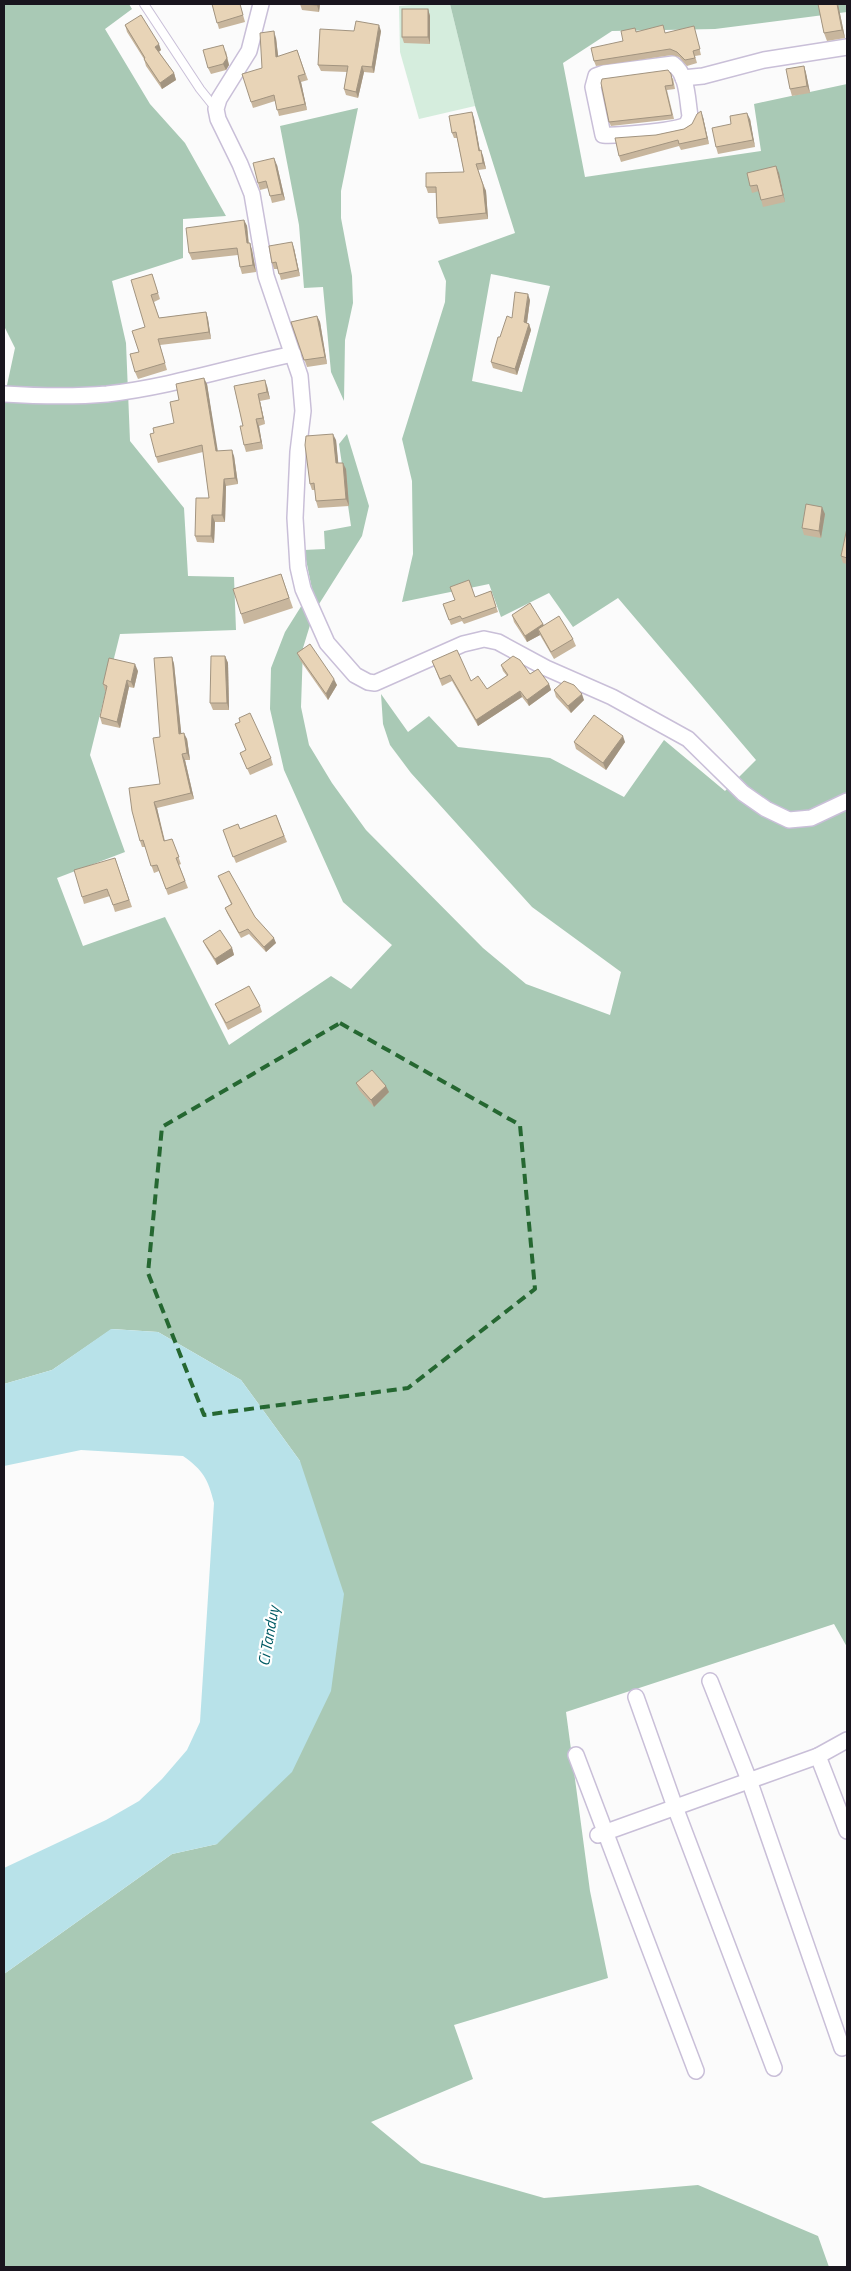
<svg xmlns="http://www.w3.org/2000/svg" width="851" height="2271" viewBox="0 0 851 2271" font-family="'Titillium Web',sans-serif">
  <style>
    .green { fill: #d5eddd }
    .forest { fill: #a9c9b5; fill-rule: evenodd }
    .water { fill: #b8e2e9 }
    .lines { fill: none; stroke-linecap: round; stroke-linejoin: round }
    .lane-casing { stroke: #c9bfd8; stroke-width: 10 }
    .street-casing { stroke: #c9bfd8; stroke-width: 18 }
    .lane { stroke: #fff; stroke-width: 8 }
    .street { stroke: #fff; stroke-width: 15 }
    .wall { fill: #c8b69d }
    .shaded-wall { fill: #a29480 }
    .building { fill: #e8d4b7; stroke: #a29480 }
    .marked { fill: none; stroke: #256731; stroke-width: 4; stroke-dasharray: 10 6; stroke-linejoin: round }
    .labels { text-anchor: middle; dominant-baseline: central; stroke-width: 4.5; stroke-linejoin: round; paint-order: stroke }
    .water-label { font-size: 16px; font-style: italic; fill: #005b65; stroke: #fff }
  </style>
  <rect width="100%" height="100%" fill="#fbfbfb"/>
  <path class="green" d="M425,4H450L475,106L419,119L400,52L399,6Z"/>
  <g class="forest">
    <path d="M4,4H129L132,9L105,29L150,104L185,143L226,216L183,219V258L112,281L126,343L130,441L184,508L188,576L234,577L236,630L120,634L90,755L125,852L57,878L83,946L165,917L229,1045L331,976L351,989L392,945L343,902L284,770L270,709L271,668L285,632L312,589L304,550L325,549L324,531L351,526L339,444L347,434L369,506L362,536L314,612L303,648L301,707L309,745L332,783L366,830L483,948L526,984L610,1015L621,972L532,907L411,773L390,745L383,724L381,694L408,732L429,716L458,747L550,758L624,797L664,740L725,791L756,760L618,598L573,627L549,593L501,617L489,584L402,602L413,554L412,481L402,439L445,302L446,281L438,261L515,233L475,106L450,4H847V12L715,29L612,31L563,63L585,177L761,151L754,104L847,84V1647L834,1624L566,1712L590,1891L608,1978L454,2025L473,2079L371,2122L421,2163L544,2198L698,2185L818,2236L829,2267H4V1974L172,1854L217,1844L300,1461L241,1380L158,1332L112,1329L52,1370L4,1384V399L15,348L4,326ZM491,274L550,286L522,392L472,381Z"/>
    <path d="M358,108L341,191V218L352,276L353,303L345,340L344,401L331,372L323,287L304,288L299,225L280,126Z"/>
  </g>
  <path class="water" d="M111,1329L158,1332L241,1380L300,1461L344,1594L331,1691L292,1772L217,1844L172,1854L4,1974V1868L106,1820L139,1801L162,1779L187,1750L200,1722L214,1503C208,1479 203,1470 183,1456L81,1450L4,1466V1384L52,1370Z"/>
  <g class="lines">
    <g class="lane-casing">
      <path id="lane" d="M144,4L200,89L216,109"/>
    </g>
    <g class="street-casing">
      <g id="street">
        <path d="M261,4L249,51L219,99L216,109L218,119L240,164L252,194L266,276L300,376L303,411L298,452L295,518L298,567L303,589L327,643L355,675L368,682L375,683L463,644L484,639L498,642L546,668L612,697L688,739L743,793L766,809L789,820L811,818L847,801"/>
        <path d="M673,64C688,75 687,99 690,116C689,120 688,124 684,126C672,131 617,136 603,135L593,87L596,76L604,73Z"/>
        <path d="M683,78L703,76L764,60L847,47"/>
        <path d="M4,394C37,396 73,397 107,394C170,387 231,367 293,354"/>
        <path d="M710,1681L749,1780L842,2048"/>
        <path d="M636,1697L675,1807L774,2068"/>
        <path d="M576,1755L696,2071"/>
        <path d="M818,1756L847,1831"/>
        <path d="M598,1835L818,1756L847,1740"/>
      </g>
    </g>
    <use href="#lane" class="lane"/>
    <use href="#street" class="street"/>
  </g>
  <g class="wall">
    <path d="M212,4H240L245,22L219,29Z"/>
    <path d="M300,4H320L319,12L302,10Z"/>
    <path d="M817,4H838L845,38L827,41L824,33L818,4Z"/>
    <path d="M428,9L430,16V44L404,43L402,37Z"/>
    <path d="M125,25L161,50L159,52L174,73L176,80L162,89L146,66L144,59L127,32Z"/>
    <path d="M694,26L701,55L695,56L697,63L687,66L679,57L672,55L596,66L594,61L637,31L666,33Z"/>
    <path d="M354,31H381L374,73L364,72L358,98L346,95L344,89L347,72L321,71L318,65Z"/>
    <path d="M276,38L278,57L297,50L308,80L301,82L307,110L279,116L275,101L253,108L251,102L262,68Z"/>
    <path d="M226,51L229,65L226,70L211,74L208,68Z"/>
    <path d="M804,66L806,73L810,93L792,96L790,89Z"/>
    <path d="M673,78L675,89L667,90L674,119L611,126L609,122Z"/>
    <path d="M703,117L709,144L681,150L679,146L621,162L619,156L656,135L684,129Z"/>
    <path d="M474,118L480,151L483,156L486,169L478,170L486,191L488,219L439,224L437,218L436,193H428L426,187L464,172L457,138H454L452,133Z"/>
    <path d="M750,119L755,147L718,154L716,147L731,124Z"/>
    <path d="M277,165L285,200L272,203L268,188L260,190L258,183Z"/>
    <path d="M779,173L785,202L763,207L759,191L752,193L750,186Z"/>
    <path d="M244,220L247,226L249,243L252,250L256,272L242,274L240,267L238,255L192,260L189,253Z"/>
    <path d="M294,248L300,276L281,280L278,269H274L272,263Z"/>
    <path d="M152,274L160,299L154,302L159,318L206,312L208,319L211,339L160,345L167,370L138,379L135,372L145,327Z"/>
    <path d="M530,300L527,323L529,324L531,330L517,375L493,368L491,362L500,337L512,318Z"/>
    <path d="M317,316L320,322L327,364L307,367L291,322Z"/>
    <path d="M207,384L217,451L234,456L238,484L226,486L225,522H215L214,543L197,542L195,536L209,498L203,452L158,463L156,457L174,423L179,400Z"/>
    <path d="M234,386H267L270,399L260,401L265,424L259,426L263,449L246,452L244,445L243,426Z"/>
    <path d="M336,440L338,463L346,469L349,506L318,508L316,501L315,490H312L310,484Z"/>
    <path d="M825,514L821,538L804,535L802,528Z"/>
    <path d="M847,528V564L843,563L841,556Z"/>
    <path d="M281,574L293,608L244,624L241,614Z"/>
    <path d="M491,591L498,612L464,624L462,621L451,625L443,604L475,597Z"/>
    <path d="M512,615L543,624L544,625L573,639L576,646L554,659L540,635L527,642L514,622Z"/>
    <path d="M297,653L337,685L328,700L300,660Z"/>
    <path d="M225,656L228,663L229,710H213L210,703Z"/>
    <path d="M172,657L174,664L181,733L187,739L190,760H185L194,799L157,808L165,841L172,839L181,864L179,865L188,888L168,895L159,871L154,873L145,847H142L140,841L160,784V737Z"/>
    <path d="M432,661L487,689L507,676L503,671L501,665L530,674L549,684L551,690L529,706L522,697L478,726L452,681L442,686Z"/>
    <path d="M138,671L134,688L129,687L120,728L102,724L100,717L106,691H105L103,684Z"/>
    <path d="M554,690L584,700L571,713L556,697Z"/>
    <path d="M235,724L271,758L273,765L250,775L240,753L246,750Z"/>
    <path d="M574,742H625L606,770L576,749Z"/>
    <path d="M276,815L287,842L236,863L223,830L240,829Z"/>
    <path d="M115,858L132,907L115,912L110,896L84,904L82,897Z"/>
    <path d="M218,876L255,917L276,943L266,952L249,934L241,938L227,913L225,908L231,904Z"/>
    <path d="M203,941L232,948L234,955L217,965L206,947Z"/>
    <path d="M215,1004L260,1006L262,1012L228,1030Z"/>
    <path d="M356,1083L389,1092L374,1107L359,1090Z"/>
  </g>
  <g class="shaded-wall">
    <path d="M317,4H320L319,12L317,5Z"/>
    <path d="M837,4H838L845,38L842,30Z"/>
    <path d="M428,9L430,16V44L428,37Z"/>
    <path d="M379,25L381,31L374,73L372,67Z"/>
    <path d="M274,31L276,38L279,63L276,57Z"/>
    <path d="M159,44L161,50L157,53L155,47Z"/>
    <path d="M223,45L229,65L226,70L223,64Z"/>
    <path d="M362,66L364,72L358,98L356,92Z"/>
    <path d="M804,66L806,73L810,93L807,86Z"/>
    <path d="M174,73L176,80L162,89L160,83Z"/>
    <path d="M298,76L301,82L307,110L305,104Z"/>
    <path d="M701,111L703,117L709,144L707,138Z"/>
    <path d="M472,112L474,118L481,157L479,151Z"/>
    <path d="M747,113L750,119L755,147L753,140Z"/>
    <path d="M481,150L483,156L486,169L483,163Z"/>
    <path d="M274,158L277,165L285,200L282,194Z"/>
    <path d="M776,166L779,173L785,202L783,195Z"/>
    <path d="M483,185L486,191L488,219L486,213Z"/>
    <path d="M244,220L247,226L249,250L247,243Z"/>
    <path d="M292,242L294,248L300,276L298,270Z"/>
    <path d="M250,243L252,250L256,272L253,265Z"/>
    <path d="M528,294L530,300L526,329L524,322Z"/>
    <path d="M206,312L208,319L211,339L209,332Z"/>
    <path d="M317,316L320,322L327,364L325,357Z"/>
    <path d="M529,324L531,330L517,375L515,369Z"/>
    <path d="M204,378L207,384L219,458L216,451Z"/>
    <path d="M265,380L267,386L270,399L267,392Z"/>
    <path d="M258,394L260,401L265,424L263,418Z"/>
    <path d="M256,419L259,426L263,449L261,442Z"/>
    <path d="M333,434L336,440L339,470L336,463Z"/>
    <path d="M232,450L234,456L238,484L235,478Z"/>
    <path d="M343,463L346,469L349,506L346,499Z"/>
    <path d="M224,479L226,486L225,522L222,515Z"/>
    <path d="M822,507L825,514L821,538L819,531Z"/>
    <path d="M212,515L215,522L214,543L211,536Z"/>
    <path d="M543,624L546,631L538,629L540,635L527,642L525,636Z"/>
    <path d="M225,656L228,663L229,710L227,703Z"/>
    <path d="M172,657L174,664L182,740L179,734Z"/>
    <path d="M135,664L138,671L134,688L131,682Z"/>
    <path d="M334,679L337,685L328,700L326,694Z"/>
    <path d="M127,680L129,687L120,728L117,722Z"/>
    <path d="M549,684L551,690L529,706L527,700Z"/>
    <path d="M520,691L522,697L478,726L476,720Z"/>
    <path d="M582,694L584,700L571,713L568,706Z"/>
    <path d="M184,733L187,739L190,760L187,753Z"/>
    <path d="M623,736L625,742L606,770L603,763Z"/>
    <path d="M182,754L185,760L194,799L191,793Z"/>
    <path d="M154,802L157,808L166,848L164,841Z"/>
    <path d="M274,938L276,943L266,952L264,947Z"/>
    <path d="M232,948L234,955L217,965L215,959Z"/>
    <path d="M386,1086L389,1092L374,1107L371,1100Z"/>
  </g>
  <g class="building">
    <path d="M212,4H240L243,15L217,23Z"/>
    <path d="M303,4H317V5Z"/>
    <path d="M818,4H837L842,30L824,33Z"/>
    <rect x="402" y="9" width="26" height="28"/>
    <path d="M141,15L159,44L155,47L174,73L160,83L144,59L145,58L125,25Z"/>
    <path d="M356,21L379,25L372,67L362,66L356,92L344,89L348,66L318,65L320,29L354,31Z"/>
    <path d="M663,25L665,33L694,26L700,49L693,51L695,58L685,60L677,52L670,49L594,61L591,48L623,41L621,31L635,28L636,32Z"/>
    <path d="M274,31L276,57L297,50L305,74L298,76L305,104L277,110L274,95L251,102L242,74L262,68L260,33Z"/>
    <path d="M223,45L227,58L223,64L208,68L203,50Z"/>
    <path d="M804,66L807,86L790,89L786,69Z"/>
    <path d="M668,70L671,74L673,85L665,86L672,115L609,122L601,83L602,79Z"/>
    <path d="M701,111L707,138L679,144L678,140L619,156L615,138L656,135L684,129L692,124L697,114Z"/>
    <path d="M472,112L479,151L481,150L483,163L476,164L483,185L486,213L437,218L436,187H426V173L464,172L456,132L452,133L449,116Z"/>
    <path d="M747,113L753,140L716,147L712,128L731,124L730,116Z"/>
    <path d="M274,158L282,194L270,196L266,181L258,183L253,163Z"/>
    <path d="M776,166L783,195L761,200L757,185L750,186L747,173Z"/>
    <path d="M244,220L247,243H250L253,265L240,267L237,248L189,253L186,228Z"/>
    <path d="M292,242L298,270L279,274L276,262L272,263L269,246Z"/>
    <path d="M152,274L158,293L151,295L159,318L206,312L209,332L158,339L165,363L135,372L130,354L139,352L132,331L145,327L131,280Z"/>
    <path d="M515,292L528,294L524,322L529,324L515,369L491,362L498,337H500L507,316L512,318Z"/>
    <path d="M317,316L325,357L304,360L291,322Z"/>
    <path d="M204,378L216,451L232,450L235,478L224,479L222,515H212L211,536H195L196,498H209L202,445L156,457L150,434L154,433L153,428L174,423L170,402L179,400L176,384Z"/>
    <path d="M265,380L267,392L258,394L263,418L256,419L261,442L244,445L240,426H243L234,386Z"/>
    <path d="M333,434L336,463H343L346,499L316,501L314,483L310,484L305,445L306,436Z"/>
    <path d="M806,504L822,507L819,531L802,528Z"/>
    <path d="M847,528V558L841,556Z"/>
    <path d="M281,574L289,598L241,614L233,589Z"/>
    <path d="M469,580L475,597L491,591L496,607L462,619L460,616L449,620L443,604L455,600L450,587Z"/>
    <path d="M530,603L543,624L525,636L512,615Z"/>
    <path d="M559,616L573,639L551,652L538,629Z"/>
    <path d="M310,644L334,679L326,694L297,653Z"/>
    <path d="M457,650L471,681L478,676L487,689L508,675L501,665L513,656L520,660L530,674L538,669L549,684L527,700L520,691L476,720L450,675L440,679L432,661Z"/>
    <path d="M211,656H225L227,703H210Z"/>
    <path d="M172,657L179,734L184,733L187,753L182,754L191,793L154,802L164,841L172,839L179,857L176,858L185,881L166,889L157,865L151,866L143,840L140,841L132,811L129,788L160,784L153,738L160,737L154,658Z"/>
    <path d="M109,658L135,664L131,682L127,680L117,722L100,717L107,686L103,684Z"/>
    <path d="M564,681L574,685L582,694L568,706L554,690Z"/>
    <path d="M250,713L271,758L247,769L240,753L246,750L235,724L240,722L239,718Z"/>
    <path d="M594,715L623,736L603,763L574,742Z"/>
    <path d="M276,815L284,836L233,857L223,830L238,824L240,829Z"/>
    <path d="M115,858L129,900L113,905L107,889L82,897L74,870Z"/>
    <path d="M229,871L255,917L274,938L264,947L248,929L239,933L225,908L232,904L218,876Z"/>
    <path d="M220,930L232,948L215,959L203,941Z"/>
    <path d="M249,986L260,1006L226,1023L215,1004Z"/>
    <path d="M372,1070L386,1086L371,1100L356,1083Z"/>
  </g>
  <path class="marked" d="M340,1023L520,1125L535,1289L408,1388L204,1415L148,1273L162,1127Z"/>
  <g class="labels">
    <g class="water-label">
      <text transform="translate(268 1636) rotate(-80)">Ci Tanduy</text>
    </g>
  </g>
  <rect width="851" height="2271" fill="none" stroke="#19151e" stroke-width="10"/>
</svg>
